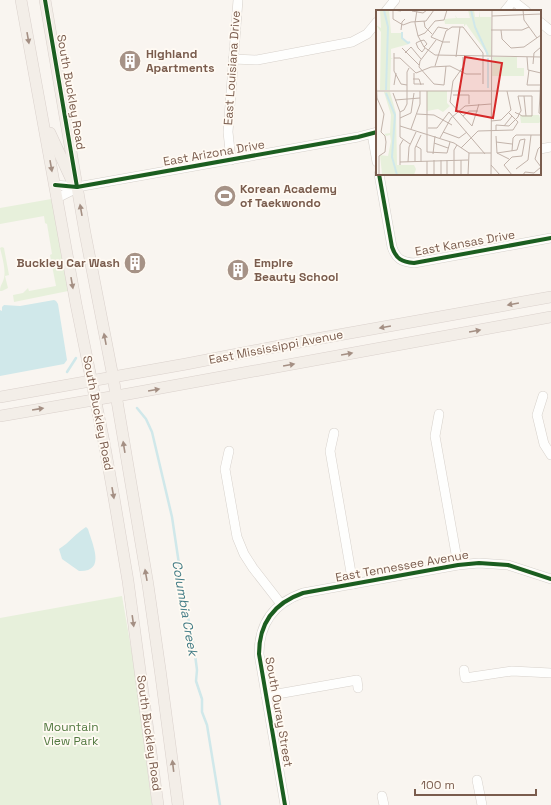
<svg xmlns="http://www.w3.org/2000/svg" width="551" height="805" viewBox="0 0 551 805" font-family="'Space Grotesk',sans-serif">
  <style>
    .green { fill: #e7f0db }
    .water { fill: #d0e8ea }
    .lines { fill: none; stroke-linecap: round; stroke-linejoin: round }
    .stream { stroke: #d0e8ea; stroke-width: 2.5 }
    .minor-casing { stroke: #d7d1cb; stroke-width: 10 }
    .major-casing { stroke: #dad1cc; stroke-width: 12 }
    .minor { stroke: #fefefd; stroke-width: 9 }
    .major { stroke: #f3eee8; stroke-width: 11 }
    .cycleway-casing { stroke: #fffaf3; stroke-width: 6 }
    .cycleway { stroke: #1b5e20; stroke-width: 4 }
    .oneway { fill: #a48f83 }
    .labels { text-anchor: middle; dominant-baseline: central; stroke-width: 3.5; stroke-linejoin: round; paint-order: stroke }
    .poi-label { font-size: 12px; font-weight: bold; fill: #7a5c4d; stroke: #fffaf3; text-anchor: start }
    .street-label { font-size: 12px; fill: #7a5c4d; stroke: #fffaf3 }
    .park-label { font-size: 12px; fill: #537a41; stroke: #fffaf3 }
    .water-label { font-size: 13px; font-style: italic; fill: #437c86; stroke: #fffaf3 }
    .inset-river { fill: none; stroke: #d0e8ea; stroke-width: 2 }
    .inset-road { fill: none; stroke: #c2b3aa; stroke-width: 1 }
    .view { fill: #d62828; fill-opacity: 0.15; stroke: #d62828; stroke-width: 2 }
    .inset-edge { fill: none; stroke: #7a5c4d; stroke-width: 2 }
  </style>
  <rect width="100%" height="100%" fill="#f9f5f0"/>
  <g class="green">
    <path d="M57,198L73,290L14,302L13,295L23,293L28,288L29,291L56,286L50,255L52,254L47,224L45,223L44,216L0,224V208Z"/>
    <path d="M2,247L4,248L9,275L5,276L8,288L2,291H0C0,285 3,283 4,278C6,270 2,256 0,248Z"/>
    <path d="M122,596L135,671L152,805H0V618Z"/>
  </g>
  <g class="water">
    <path d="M54,300L56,301L58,304L67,360L64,364L0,376V310L2,311V307L4,305L20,306Z"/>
    <path d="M86,527L88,529C93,546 106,572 79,571L62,559L59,549C69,543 76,533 86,527Z"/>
  </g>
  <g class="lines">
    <g class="stream">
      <path d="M67,372L76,358"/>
      <path d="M137,408L146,419L152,432L172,517L179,564L180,584L190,626L194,647L197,670L196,681L202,699V712L207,725L220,805"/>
    </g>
    <g class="minor-casing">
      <g id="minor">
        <path d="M512,0L526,11"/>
        <path d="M386,11L395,0"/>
        <path d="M505,11L514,0"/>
        <path d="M540,22L551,31"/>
        <path d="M233,59L257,60L352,42L367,34L377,22"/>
        <path d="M372,134L377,162"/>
        <path d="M540,149L551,147"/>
        <path d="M231,160L228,132L238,0"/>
        <path d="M379,174L392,247C396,259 402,262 414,263L551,238"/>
        <path d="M55,185L77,187L358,137L377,132"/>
        <path d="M57,198L77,188"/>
        <path d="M543,396L537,415L544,444L551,455"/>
        <path d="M439,414L435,436L458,565"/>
        <path d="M334,433L330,451L353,584"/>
        <path d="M229,451L225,469L237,537L244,554L253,568L281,604"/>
        <path d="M464,670L465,678L512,671L551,673"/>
        <path d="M266,696L357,680L358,688"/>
        <path d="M477,780L482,805"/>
        <path d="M382,796L384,805"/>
        <path d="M285,805L259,654C259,623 274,603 303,593L458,565L479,563L508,565L551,579"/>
      </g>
    </g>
    <g class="major-casing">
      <g id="major">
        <path d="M21,0L76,304L104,442L114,498L128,581L158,805"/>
        <path d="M45,0L85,233L113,377L148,585L160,669L178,805"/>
        <path d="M50,133L73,183"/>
        <path d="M0,397L186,364L305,341L551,297"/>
        <path d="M0,416L128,394L551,317"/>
      </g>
    </g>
    <use href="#minor" class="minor"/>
    <use href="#major" class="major"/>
    <g class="cycleway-casing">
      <g id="cycleway">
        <path d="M45,0L77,187"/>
        <path d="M379,174L392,247C396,259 402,262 414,263L551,238"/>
        <path d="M55,185L77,187L358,137L377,132"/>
        <path d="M285,805L259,654C259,623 274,603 303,593L458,565L479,563L508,565L551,579"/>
      </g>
    </g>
    <use href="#cycleway" class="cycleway"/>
  </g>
  <defs><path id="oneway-solid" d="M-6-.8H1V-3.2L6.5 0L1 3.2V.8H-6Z"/></defs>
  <g class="oneway">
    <use href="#oneway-solid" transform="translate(28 38) rotate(80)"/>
    <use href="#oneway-solid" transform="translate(51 166) rotate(80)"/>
    <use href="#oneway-solid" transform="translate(81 210) rotate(-100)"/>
    <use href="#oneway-solid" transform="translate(72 283) rotate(80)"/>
    <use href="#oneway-solid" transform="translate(513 304) rotate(170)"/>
    <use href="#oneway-solid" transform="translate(385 327) rotate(170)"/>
    <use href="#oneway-solid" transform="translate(475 331) rotate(-10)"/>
    <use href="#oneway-solid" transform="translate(105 339) rotate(-101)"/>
    <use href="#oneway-solid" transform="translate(347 354) rotate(-10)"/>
    <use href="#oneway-solid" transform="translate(289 365) rotate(-10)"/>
    <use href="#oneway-solid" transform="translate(154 390) rotate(-10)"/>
    <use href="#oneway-solid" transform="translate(38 409) rotate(-9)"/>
    <use href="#oneway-solid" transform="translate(124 447) rotate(-99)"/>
    <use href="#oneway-solid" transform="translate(113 493) rotate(80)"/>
    <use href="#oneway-solid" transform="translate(146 575) rotate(-100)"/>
    <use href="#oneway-solid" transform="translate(133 621) rotate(82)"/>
    <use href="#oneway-solid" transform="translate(173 766) rotate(-97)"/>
  </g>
  <defs>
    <g id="building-disc" transform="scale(1.15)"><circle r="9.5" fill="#a69286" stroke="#fffaf3"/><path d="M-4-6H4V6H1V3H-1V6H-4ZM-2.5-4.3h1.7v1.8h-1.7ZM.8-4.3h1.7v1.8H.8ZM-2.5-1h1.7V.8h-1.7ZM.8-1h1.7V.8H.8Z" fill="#fff"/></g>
    <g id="stadium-disc" transform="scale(1.15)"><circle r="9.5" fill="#a69286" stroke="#fffaf3"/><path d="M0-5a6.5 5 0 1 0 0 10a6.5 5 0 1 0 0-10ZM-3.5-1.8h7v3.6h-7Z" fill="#fff"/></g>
  </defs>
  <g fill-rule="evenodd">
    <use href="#building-disc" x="130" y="61"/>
    <use href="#stadium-disc" x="225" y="196"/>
    <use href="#building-disc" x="135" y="263"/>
    <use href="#building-disc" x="238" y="270"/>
  </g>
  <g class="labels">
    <g class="poi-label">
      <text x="146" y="54">Highland<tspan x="146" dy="14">Apartments</tspan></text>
      <text x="240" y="189">Korean Academy<tspan x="240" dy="14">of Taekwondo</tspan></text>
      <text x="120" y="263" text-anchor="end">Buckley Car Wash</text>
      <text x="254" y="263">Empire<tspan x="254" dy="14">Beauty School</tspan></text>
    </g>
    <g class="street-label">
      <text transform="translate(232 68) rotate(-86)">East Louisiana Drive</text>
      <text transform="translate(71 92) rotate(80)">South Buckley Road</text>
      <text transform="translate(214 153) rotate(-10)">East Arizona Drive</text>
      <text transform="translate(465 243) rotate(-10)">East Kansas Drive</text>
      <text transform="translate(276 347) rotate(-11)">East Mississippi Avenue</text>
      <text transform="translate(98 413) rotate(79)">South Buckley Road</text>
      <text transform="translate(402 566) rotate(-10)">East Tennessee Avenue</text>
      <text transform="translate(279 712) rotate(80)">South Ouray Street</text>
      <text transform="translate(149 733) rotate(82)">South Buckley Road</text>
    </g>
    <g class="park-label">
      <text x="71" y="727">Mountain<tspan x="71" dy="14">View Park</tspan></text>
    </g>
    <g class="water-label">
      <text transform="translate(185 608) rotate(80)">Columbia Creek</text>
    </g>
  </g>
  <g transform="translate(376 10)">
    <rect width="165" height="165" fill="#f9f5f0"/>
    <path d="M4,0H13L15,23H25L26,29L33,34L15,39V48L17,49H15L14,80H4L5,22L0,15L5,18ZM92,0H98L99,7H103V0L104,7H115V47L110,46V42L90,14L88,17V14H69L68,9L80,8L79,5L81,8H94ZM117,47H141V58H148V66H116ZM51,81H71V93L74,96L67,102L62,99L51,101ZM8,82H14L20,103L21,155H38L40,159L38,165L6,164L4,145L12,146L15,131L14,125L10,126L8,124L14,123L15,105ZM144,105H163L165,111L163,113H145Z" fill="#e7f0db"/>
    <path class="inset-river" d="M8,0L12,17L10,80M95,0L99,17L112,45M26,22V28L32,33L34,32M112,48V78M10,83L19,105L16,147L21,165"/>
    <path class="inset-road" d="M41,0L39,13L42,26L48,37L59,45L165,47M147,0L148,10L161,28M25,1L17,0V9L27,15L35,12L50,11L58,0M36,1L47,3L51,0M116,6L165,4M48,11L49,17L56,24M72,19L62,17L55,27L67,32H74M25,20L26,12L29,9M115,20H146L153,17M125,20L126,29L135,38L148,37L165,25M42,26L49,23L59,11L68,10L71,0M60,30L44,51L43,57L58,74L68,75L70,56M44,31L40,33L42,38L46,42L49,38M44,31L48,30L51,34L48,37M26,38L43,55M18,43V61L25,74L31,75M29,43L35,37L45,49M80,47L84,17M87,47V57L77,71L74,92L96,116L103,94M151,47L152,60L165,63M18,48H24L40,63L55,57L74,56L90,64H105M157,54L158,43L165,37M59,56L70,21L76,17H87L107,43V74M153,60L151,75H165M38,63V74H48M165,66L163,103L165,104M0,68L1,88L8,104L5,122M37,69H43L45,75M18,75L20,63M0,81H165M51,81V142L71,143L74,132M17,83L24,102V127L34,134M77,85H93V94M148,86L150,106M19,90L44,88M24,102L28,100L31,94V62L33,58M41,104L58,105L76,115M87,106L93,101H102M24,108L35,103L38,83M115,111L125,110L135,100L131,81M24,116L78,133L93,143H115M128,116L136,106M52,118H61L73,102L109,144M35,119L44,94V81M120,121V115L133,116L142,107L143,104L145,101V100L142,86H156V106H146L143,104L140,103L139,102M67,122L83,128L91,122M120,126L121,143L133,149M64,128L75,108L89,96L115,94M120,132L136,134M58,133L72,138M40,136L45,139V152M165,136L162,139L159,149L165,157M85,138L102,121L137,120L142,112L133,103M136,141L137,128L140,125H165M121,143L141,140L144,130L149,129L146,146L136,147L128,155L136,165M57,144L59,126M58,150V165M65,150V165M71,150V165M85,150V165M51,151V165M24,152L92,150M32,152L33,137L40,122M39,152V138L45,125M24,155V135L27,130M115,155L124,165M140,159L152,150L155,125M3,165V146L9,142L10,132L9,126L5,122M78,165V140L81,135M92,165L93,143M115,165L116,0M147,165L149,162L158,163L165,157"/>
    <path class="view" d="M89,47L126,53L117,108L80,101Z"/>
    <rect width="165" height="165" class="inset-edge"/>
  </g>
  <path d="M415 789v6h121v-6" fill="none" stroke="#7a5c4d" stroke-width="2"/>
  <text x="421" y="789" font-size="12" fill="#7a5c4d" stroke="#fffaf3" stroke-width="3" paint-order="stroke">100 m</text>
</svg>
